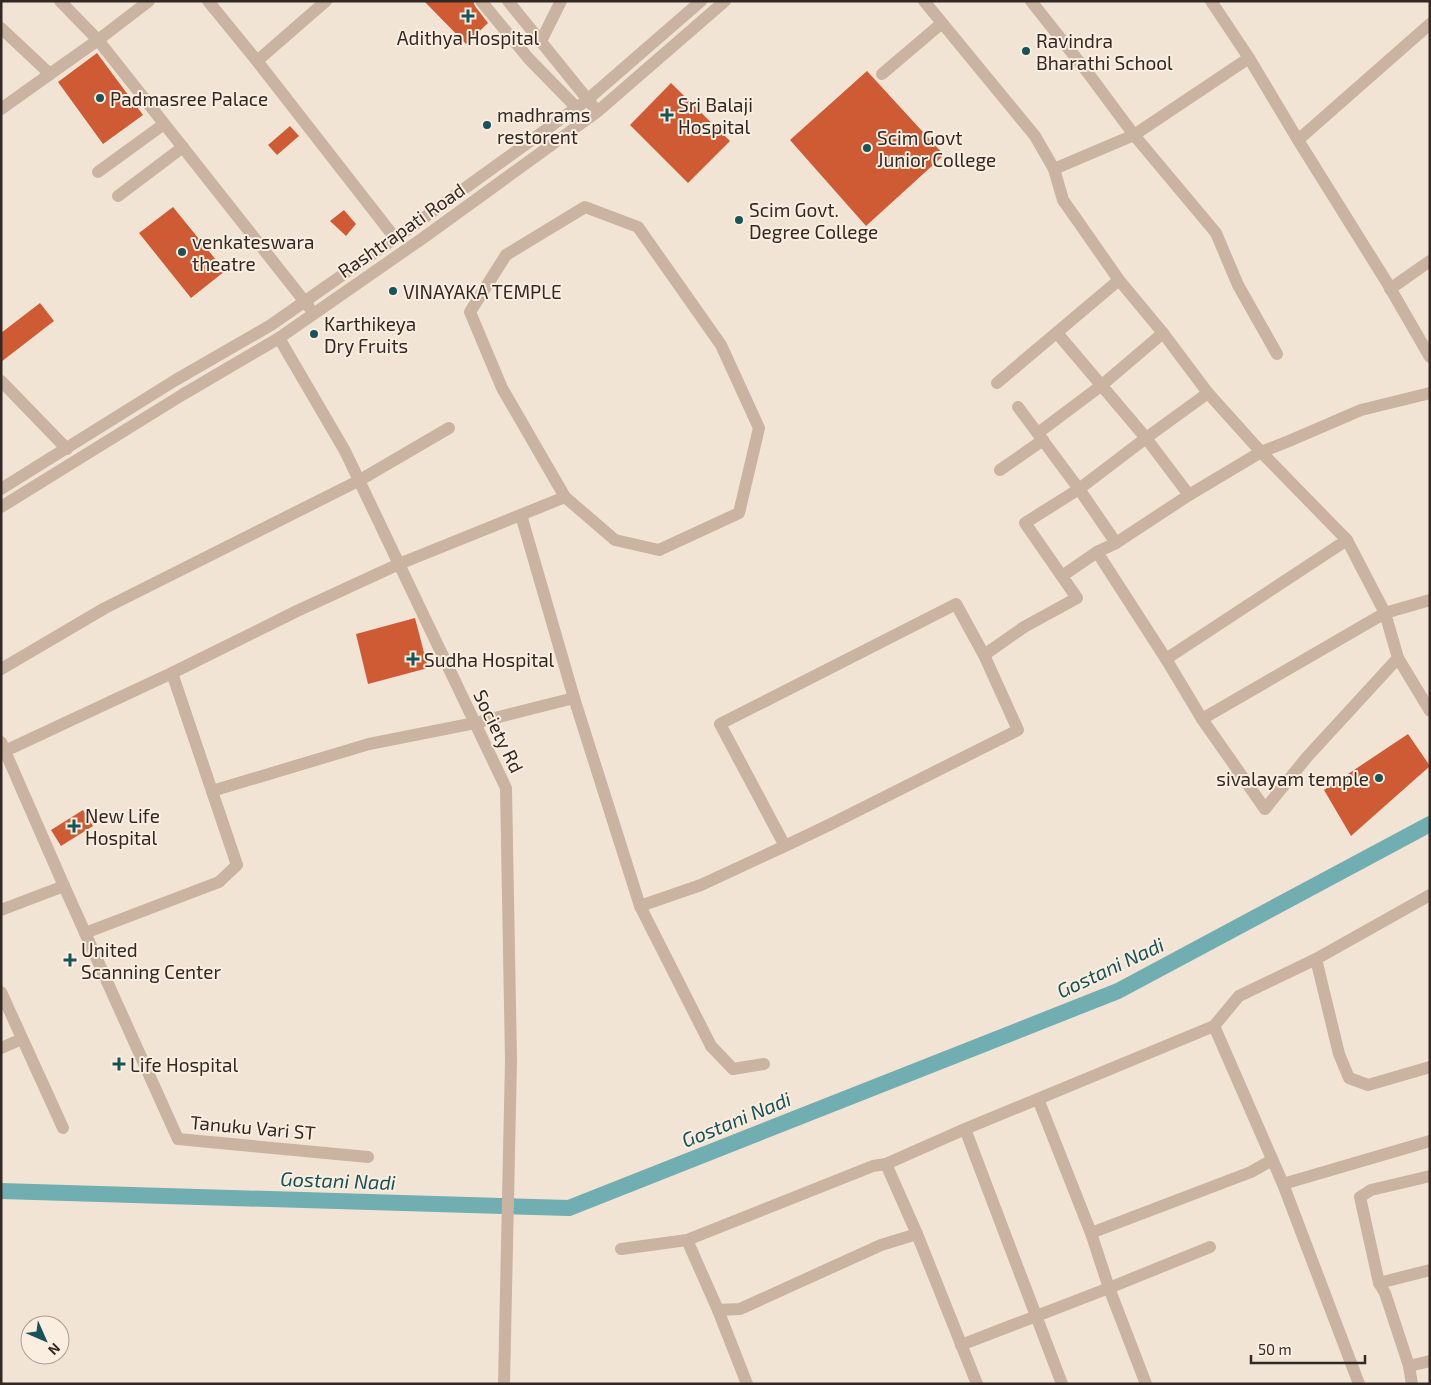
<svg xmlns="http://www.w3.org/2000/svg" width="1431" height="1385" viewBox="0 0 1431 1385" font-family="'Exo 2',sans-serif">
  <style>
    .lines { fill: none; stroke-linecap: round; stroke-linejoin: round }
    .canal { stroke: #71aeb1; stroke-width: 16 }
    .building { fill: #cf5b35 }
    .minor { stroke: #cab3a0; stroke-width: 12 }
    .poi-dot { fill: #175357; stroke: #faeee0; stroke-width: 2 }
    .labels { text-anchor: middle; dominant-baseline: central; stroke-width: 4; stroke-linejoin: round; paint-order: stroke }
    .poi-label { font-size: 19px; fill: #332924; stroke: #faeee0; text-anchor: start }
    .street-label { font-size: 19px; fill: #332924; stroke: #faeee0 }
    .water-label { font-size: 20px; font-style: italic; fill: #175357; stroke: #faeee0 }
  </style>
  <rect width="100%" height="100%" fill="#f2e4d4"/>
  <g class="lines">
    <path class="canal" d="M1,1191L569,1208L1118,991L1430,824"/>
  </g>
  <g class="building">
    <path d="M424,1H473L475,6L488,23L466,44Z"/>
    <path d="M97,53L143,115L103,144L58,82Z"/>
    <path d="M867,71L944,155L866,226L790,140Z"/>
    <path d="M671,83L730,141L688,183L630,125Z"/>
    <path d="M290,126L299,136L277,155L268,145Z"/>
    <path d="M173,207L225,271L191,298L139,233Z"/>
    <path d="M344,210L356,224L346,236L330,221Z"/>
    <path d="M40,303L54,321L1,362V333Z"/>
    <path d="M415,618L428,668L368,684L356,634Z"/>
    <path d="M1408,734L1430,766L1351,836L1324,790Z"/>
    <path d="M83,810L93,826L61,846L51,830Z"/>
  </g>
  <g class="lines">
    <g class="minor">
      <path d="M60,1L98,40L309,307"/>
      <path d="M208,1L257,61L326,1"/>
      <path d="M481,1L529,59L576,107"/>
      <path d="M508,1L593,106"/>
      <path d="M924,1L1035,136L1054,169L1063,200L1119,280L1163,333L1208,393L1261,452L1347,540L1385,613L1398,658L1430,711"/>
      <path d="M1031,1L1088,73L1134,135L1216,233L1238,285L1277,354"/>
      <path d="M1211,1L1249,58L1298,140L1386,281L1430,357"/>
      <path d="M1,28L50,74L98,40L149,1"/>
      <path d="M541,41L561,1"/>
      <path d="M257,61L395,238"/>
      <path d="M882,74L942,23"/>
      <path d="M1,109L50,74"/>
      <path d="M1298,140L1430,24"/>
      <path d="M1054,169L1134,135L1249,58"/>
      <path d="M98,172L164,124"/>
      <path d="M118,196L183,147"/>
      <path d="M585,207L638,227L721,345L759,428L739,513L659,550L615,540L565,497L502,388L470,312L506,255Z"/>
      <path d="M1390,289L1430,261"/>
      <path d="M1057,333L1146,438L1189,495"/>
      <path d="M279,338L345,451L506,788L511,1060L504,1384"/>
      <path d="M1,381L67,449"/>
      <path d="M997,383L1119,280"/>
      <path d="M1018,407L1079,489L1116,543"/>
      <path d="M1038,433L1102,385L1163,333"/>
      <path d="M1000,470L1043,440"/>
      <path d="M1,489L174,381L271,325L414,225L587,100L701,1"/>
      <path d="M1,507L182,395L279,338L423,238L597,112L725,1"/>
      <path d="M521,515L574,698"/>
      <path d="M1097,552L1166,659L1202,719L1265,809L1307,757L1398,658"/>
      <path d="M1062,576L1097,552L1116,543L1189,495L1261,452L1289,441L1361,410L1430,393"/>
      <path d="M984,655L1024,627L1077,598L1025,523L1079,489L1146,438L1208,393"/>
      <path d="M1166,659L1347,540"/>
      <path d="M1,669L105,608L360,480L449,428"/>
      <path d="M1202,719L1385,613L1430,600"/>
      <path d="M1,742L64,886L178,1139L368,1157"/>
      <path d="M5,751L172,673L297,611L399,564L565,497"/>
      <path d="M212,791L369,744L475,723L574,698L640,906L711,1046L733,1069L764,1064"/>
      <path d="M640,906L701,885L785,846L831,824L1018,730L984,655L956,604L720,724L785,846"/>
      <path d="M1,910L64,886"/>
      <path d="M85,933L219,882L237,865L172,673"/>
      <path d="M1316,959L1339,1054L1349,1078L1368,1085L1430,1067"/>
      <path d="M1,992L63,1128"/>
      <path d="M1214,1026L1283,1184L1359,1384"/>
      <path d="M1,1048L22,1039"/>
      <path d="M1038,1099L1091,1233L1109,1288L1146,1384"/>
      <path d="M965,1129L1062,1384"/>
      <path d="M886,1164L917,1234L977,1384"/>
      <path d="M1283,1184L1430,1141"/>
      <path d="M1091,1233L1251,1172L1272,1160"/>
      <path d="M687,1240L718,1310L747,1384"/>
      <path d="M621,1249L687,1240L873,1166L886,1164L965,1129L1214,1026L1239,996L1316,959L1430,895"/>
      <path d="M1379,1283L1430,1270"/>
      <path d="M718,1310L740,1309L881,1245L917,1234"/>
      <path d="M961,1345L1109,1288L1210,1247"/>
      <path d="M1409,1366L1430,1361"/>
      <path d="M1412,1384L1409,1366L1385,1293L1379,1283L1360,1197L1371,1190L1430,1176"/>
    </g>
  </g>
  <g class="poi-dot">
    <path d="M465.5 8.5h5v5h5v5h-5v5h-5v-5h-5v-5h5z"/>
    <circle cx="1026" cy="51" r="5"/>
    <circle cx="100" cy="98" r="5"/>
    <path d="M664.5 107.5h5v5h5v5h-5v5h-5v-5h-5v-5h5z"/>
    <circle cx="487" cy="125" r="5"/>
    <circle cx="867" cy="148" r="5"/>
    <circle cx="739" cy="220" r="5"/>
    <circle cx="182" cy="252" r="5"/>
    <circle cx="393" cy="291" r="5"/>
    <circle cx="314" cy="334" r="5"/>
    <path d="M410.5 651.5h5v5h5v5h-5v5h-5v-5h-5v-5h5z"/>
    <circle cx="1379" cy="778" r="5"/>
    <path d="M71.5 818.5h5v5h5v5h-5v5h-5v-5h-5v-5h5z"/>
    <path d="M67.5 952.5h5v5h5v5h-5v5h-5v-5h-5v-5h5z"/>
    <path d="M116.5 1056.5h5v5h5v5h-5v5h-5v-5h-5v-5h5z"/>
  </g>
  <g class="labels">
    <g class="poi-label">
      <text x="468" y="37" text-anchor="middle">Adithya Hospital</text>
      <text x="1036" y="40">Ravindra<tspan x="1036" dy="22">Bharathi School</tspan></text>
      <text x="110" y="98">Padmasree Palace</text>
      <text x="678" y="104">Sri Balaji<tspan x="678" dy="22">Hospital</tspan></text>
      <text x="497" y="114">madhrams<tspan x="497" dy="22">restorent</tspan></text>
      <text x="877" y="137">Scim Govt<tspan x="877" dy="22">Junior College</tspan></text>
      <text x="749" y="209">Scim Govt.<tspan x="749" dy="22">Degree College</tspan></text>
      <text x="192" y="241">venkateswara<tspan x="192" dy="22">theatre</tspan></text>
      <text x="403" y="291">VINAYAKA TEMPLE</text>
      <text x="324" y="323">Karthikeya<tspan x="324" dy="22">Dry Fruits</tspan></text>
      <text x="424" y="659">Sudha Hospital</text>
      <text x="1369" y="778" text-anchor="end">sivalayam temple</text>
      <text x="85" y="815">New Life<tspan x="85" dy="22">Hospital</tspan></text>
      <text x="81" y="949">United<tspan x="81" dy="22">Scanning Center</tspan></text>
      <text x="130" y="1064">Life Hospital</text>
    </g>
    <g class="street-label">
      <text transform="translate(401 230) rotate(-35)">Rashtrapati Road</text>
      <text transform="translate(499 731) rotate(64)">Society Rd</text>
      <text transform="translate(253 1127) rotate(5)">Tanuku Vari ST</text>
    </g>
    <g class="water-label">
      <text transform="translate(1110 967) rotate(-25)">Gostani Nadi</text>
      <text transform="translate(736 1119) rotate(-22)">Gostani Nadi</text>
      <text transform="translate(338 1180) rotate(2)">Gostani Nadi</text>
    </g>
  </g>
  <rect width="1431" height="1385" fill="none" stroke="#332924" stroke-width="5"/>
  <g transform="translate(45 1340) rotate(135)"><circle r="24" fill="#faeee0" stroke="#aa9f95"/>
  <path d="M0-4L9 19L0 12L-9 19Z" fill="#175357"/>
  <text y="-8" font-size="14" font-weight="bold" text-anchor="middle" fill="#332924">N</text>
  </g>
  <path d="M1251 1355v8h114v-8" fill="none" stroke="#332924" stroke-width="2.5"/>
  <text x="1258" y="1355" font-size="15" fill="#332924" stroke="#faeee0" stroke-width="4" paint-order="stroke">50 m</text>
</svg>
